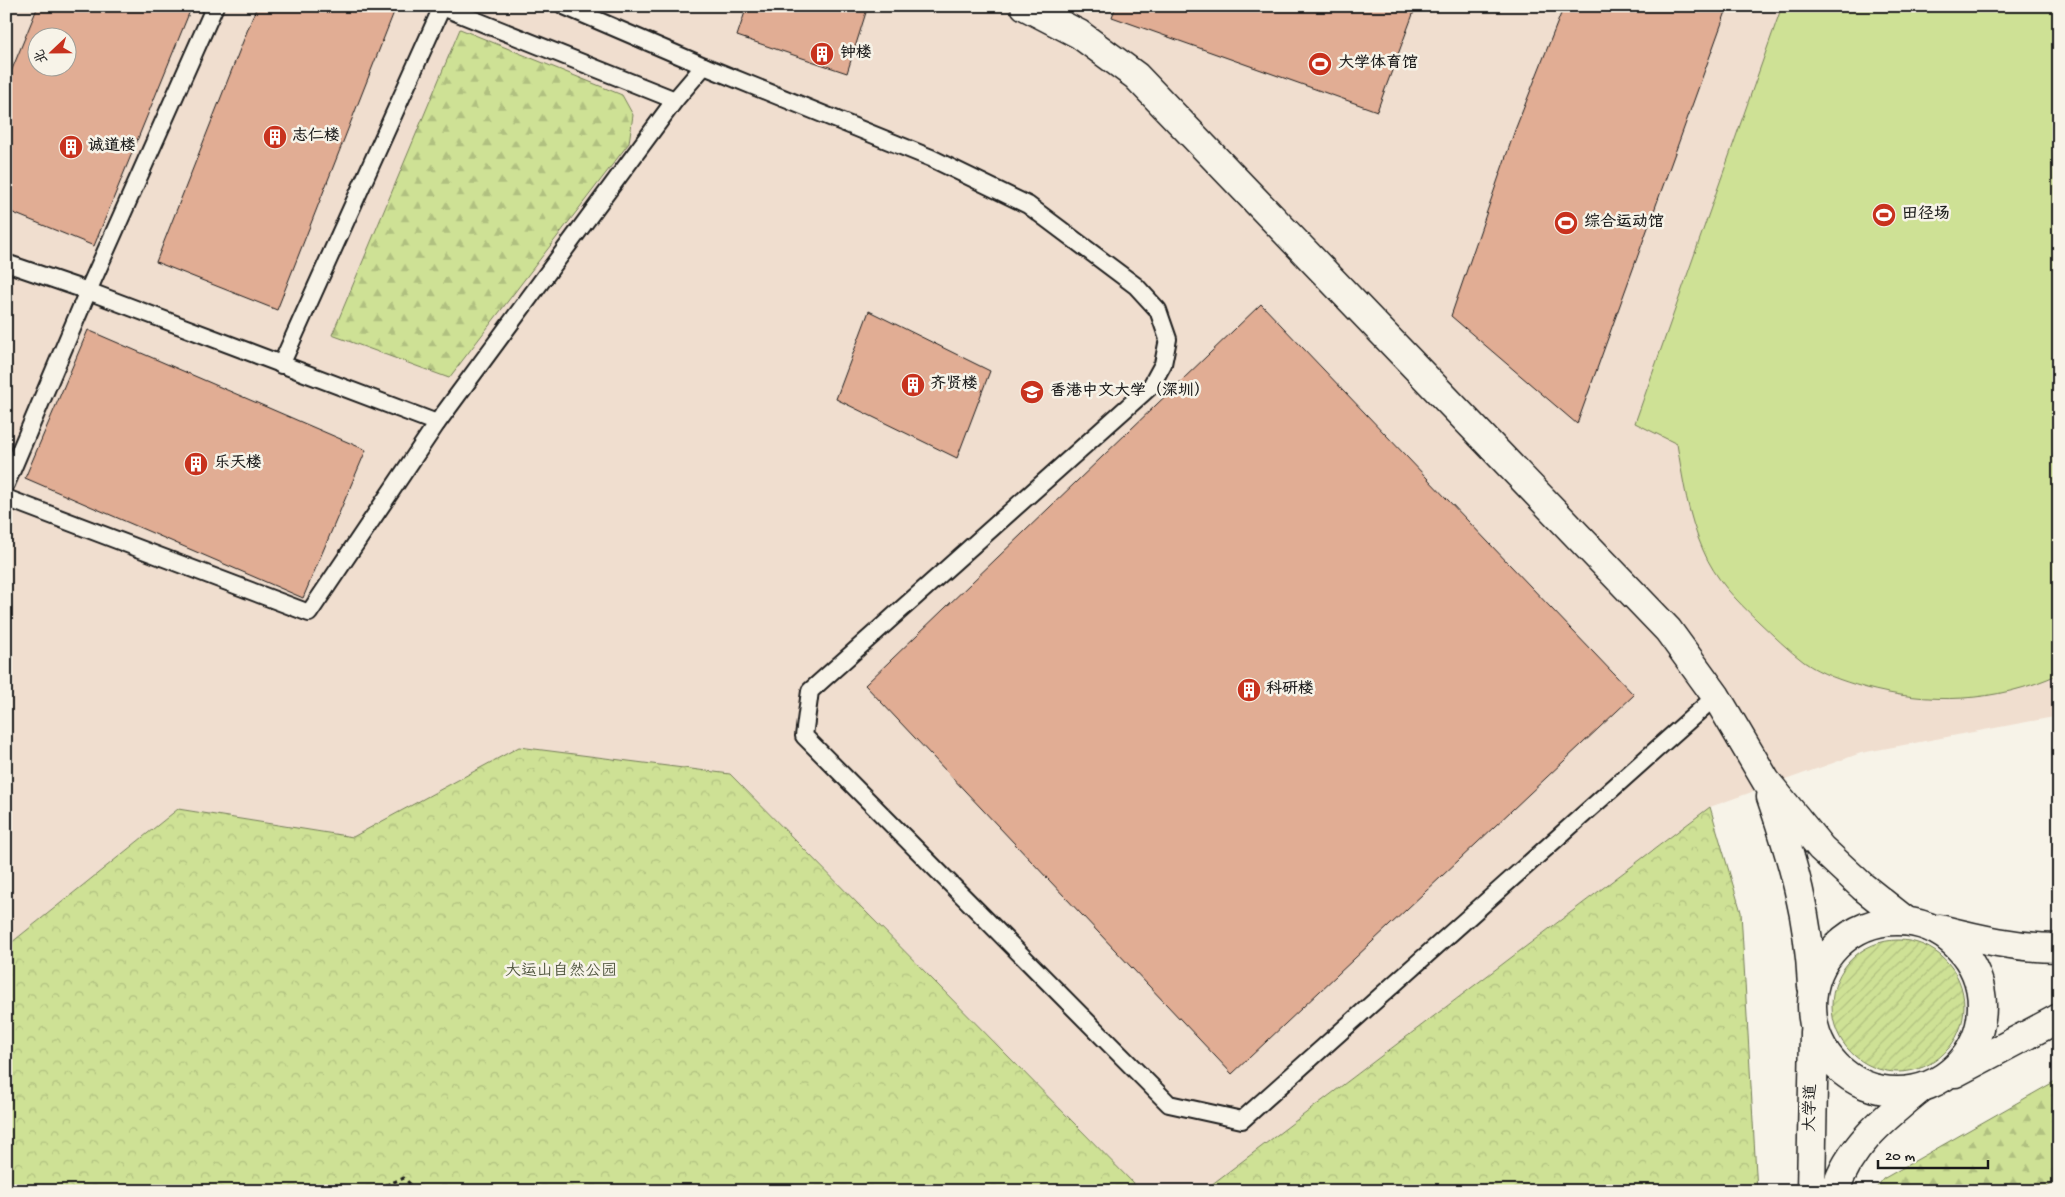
<svg xmlns="http://www.w3.org/2000/svg" width="2065" height="1197" viewBox="0 0 2065 1197" font-family="'Gochi Hand','LXGW WenKai TC',sans-serif">
  <style>
    .built { fill: #f0decf; fill-rule: evenodd }
    .forest { fill: url(#forest-firs); stroke: #757e58 }
    .park { fill: url(#park-crowns); stroke: #757e58 }
    .garden { fill: url(#garden-furrows); stroke: #757e58 }
    .pitch { fill: #cee195; stroke: #757e58 }
    .building { fill: #e1ad94; stroke: #1c1c1c; fill-rule: evenodd }
    .lines { fill: none; stroke-linecap: round; stroke-linejoin: round }
    .service-casing { stroke: #1c1c1c; stroke-width: 20 }
    .minor-casing { stroke: #1c1c1c; stroke-width: 31 }
    .path { stroke: #1c1c1c; stroke-width: 3; stroke-dasharray: 4 4; stroke-linecap: butt }
    .service { stroke: #f7f3e8; stroke-width: 16 }
    .minor { stroke: #f7f3e8; stroke-width: 28 }
    .labels { text-anchor: middle; dominant-baseline: central; stroke-width: 5; stroke-linejoin: round; paint-order: stroke }
    .poi-label { font-size: 16px; font-weight: bold; fill: #1c1c1c; stroke: #f7f3e8; text-anchor: start }
    .park-label { font-size: 16px; fill: #515740; stroke: #f7f3e8 }
    .street-label { font-size: 16px; fill: #1c1c1c; stroke: #f7f3e8 }
  </style>
  <defs>
    <pattern id="forest-firs" width="22" height="20" patternUnits="userSpaceOnUse" patternTransform="scale(1.25)"><rect width="22" height="20" fill="#cee195"/><path d="M5 1l3.5 6h-7zM16 11l3.5 6h-7z" fill="#b0c080"/></pattern>
    <pattern id="park-crowns" width="20" height="18" patternUnits="userSpaceOnUse" patternTransform="scale(1.25)"><rect width="20" height="18" fill="#cee195"/><path d="M2 6a3 3 0 1 1 6 0M12 15a3 3 0 1 1 6 0" fill="none" stroke="#b0c080"/></pattern>
    <pattern id="garden-furrows" width="10" height="10" patternUnits="userSpaceOnUse" patternTransform="scale(1.25)"><rect width="10" height="10" fill="#cee195"/><path d="M-1 1l2-2M0 10L10 0M9 11l2-2" fill="none" stroke="#b0c080"/></pattern>
  </defs>
  <rect width="100%" height="100%" fill="#f7f3e8"/>
  <filter id="ink" filterUnits="userSpaceOnUse"><feTurbulence type="fractalNoise" baseFrequency=".02" numOctaves="2"/><feDisplacementMap in="SourceGraphic" scale="10" xChannelSelector="R" yChannelSelector="G"/><feConvolveMatrix kernelMatrix="1 2 1 2 8 2 1 2 1" color-interpolation-filters="sRGB"/></filter>
  <g filter="url(#ink)">
    <path class="built" d="M6,6H2059V716L1861,753L1710,807L1203,1191H1141L730,774L519,748L353,837L178,809L6,947ZM38,38H68V68H38Z"/>
    <g class="forest">
      <path d="M460,29L622,95L633,115L629,143L449,378L332,335Z"/>
      <path d="M2059,1079V1181L2038,1191H1874L1883,1179Z"/>
    </g>
    <g class="park">
      <path d="M519,747L730,774L1141,1191H6V947L178,809L353,837Z"/>
      <path d="M1710,807L1741,912L1757,1191H1203Z"/>
    </g>
    <circle class="garden" cx="1898" cy="1006" r="66"/>
    <path class="pitch" d="M1782,6H2059V674C1996,703 1928,705 1863,687C1843,681 1821,674 1804,662C1788,650 1773,635 1758,621C1736,600 1715,579 1703,550C1688,516 1683,480 1677,444L1635,423Z"/>
    <g class="building">
      <path d="M38,6H192L94,246L6,210V84ZM38,38H68V68H38Z"/>
      <path d="M257,6H380L394,12L277,310L156,262Z"/>
      <path d="M747,6H868L847,73L737,36Z"/>
      <path d="M1116,6H1416L1377,111L1112,17Z"/>
      <path d="M1564,6H1728L1577,424L1451,316L1515,130Z"/>
      <path d="M1261,304L1634,695L1232,1074L865,685Z"/>
      <path d="M869,311L990,371L957,458L836,399Z"/>
      <path d="M88,330L366,450L303,598L25,478Z"/>
    </g>
    <g class="lines">
      <g class="service-casing">
        <g id="service">
          <path d="M440,6L675,100"/>
          <path d="M564,6L704,66L931,158L1028,205L1136,286L1158,310L1168,339L1163,364L1151,386L810,691L804,736L1169,1104L1242,1120L1716,696"/>
          <path d="M6,263L88,291L437,423"/>
          <path d="M281,365L442,7"/>
          <path d="M6,484L88,291L215,6"/>
          <path d="M6,498L309,613L437,423L675,100L704,66"/>
        </g>
      </g>
      <g class="minor-casing">
        <g id="minor">
          <path d="M1025,6L1079,34L1136,76L1668,630L1716,696L1766,781L1821,848L1863,887L1906,921"/>
          <path d="M1771,797C1793,862 1809,916 1812,986"/>
          <circle cx="1897" cy="1006" r="85"/>
          <path d="M1940,929C1979,939 2018,948 2059,948"/>
          <path d="M1955,1073L2059,1018"/>
          <path d="M1811,1191L1814,1032"/>
          <path d="M1835,1191C1849,1146 1886,1117 1920,1089"/>
        </g>
      </g>
      <g class="path">
        <path d="M371,1191L404,1178L417,1191"/>
        <path d="M1082,1191L1092,1185"/>
      </g>
      <use href="#service" class="service"/>
      <use href="#minor" class="minor"/>
    </g>
  </g>
  <defs>
    <g id="building-disc" transform="scale(1.25)"><circle r="9.5" fill="#c8321e" stroke="#f7f3e8"/><path d="M-4-6H4V6H1V3H-1V6H-4ZM-2.5-4.3h1.7v1.8h-1.7ZM.8-4.3h1.7v1.8H.8ZM-2.5-1h1.7V.8h-1.7ZM.8-1h1.7V.8H.8Z" fill="#fff"/></g>
    <g id="stadium-disc" transform="scale(1.25)"><circle r="9.5" fill="#c8321e" stroke="#f7f3e8"/><path d="M0-5a6.5 5 0 1 0 0 10a6.5 5 0 1 0 0-10ZM-3.5-1.8h7v3.6h-7Z" fill="#fff"/></g>
    <g id="university-disc" transform="scale(1.25)"><circle r="9.5" fill="#c8321e" stroke="#f7f3e8"/><path d="M0-5L7-2L0 1L-7-2ZM-4 1L0 2.5L4 1V4Q0 6-4 4Z" fill="#fff"/></g>
  </defs>
  <g fill-rule="evenodd">
    <use href="#building-disc" x="822" y="54"/>
    <use href="#stadium-disc" x="1320" y="64"/>
    <use href="#building-disc" x="275" y="137"/>
    <use href="#building-disc" x="71" y="147"/>
    <use href="#stadium-disc" x="1884" y="215"/>
    <use href="#stadium-disc" x="1566" y="223"/>
    <use href="#building-disc" x="913" y="385"/>
    <use href="#university-disc" x="1032" y="392"/>
    <use href="#building-disc" x="196" y="464"/>
    <use href="#building-disc" x="1249" y="690"/>
  </g>
  <g class="labels">
    <g class="poi-label">
      <text x="840" y="54">钟楼</text>
      <text x="1338" y="64">大学体育馆</text>
      <text x="292" y="137">志仁楼</text>
      <text x="88" y="147">诚道楼</text>
      <text x="1902" y="215">田径场</text>
      <text x="1584" y="223">综合运动馆</text>
      <text x="930" y="385">齐贤楼</text>
      <text x="1050" y="392">香港中文大学（深圳）</text>
      <text x="214" y="464">乐天楼</text>
      <text x="1266" y="690">科研楼</text>
    </g>
    <g class="park-label">
      <text x="561" y="972">大运山自然公园</text>
    </g>
    <g class="street-label">
      <text transform="translate(1812 1108) rotate(-89)">大学道</text>
    </g>
  </g>
  <rect width="2065" height="1197" fill="none" stroke="#f7f3e8" stroke-width="25"/>
  <rect x="12" y="12" width="2040" height="1172" fill="none" stroke="#1c1c1c" stroke-width="2" filter="url(#ink)"/>
  <g transform="translate(52 52) rotate(248)"><circle r="24" fill="#f7f3e8" stroke="#9f9d96"/>
  <path d="M0-4L9 19L0 12L-9 19Z" fill="#c8321e"/>
  <text y="-8" font-size="14" font-weight="bold" text-anchor="middle" fill="#1c1c1c">北</text>
  </g>
  <path d="M1878 1160v8h110v-8" fill="none" stroke="#1c1c1c" stroke-width="2.5"/>
  <text x="1885" y="1160" font-size="15" fill="#1c1c1c" stroke="#f7f3e8" stroke-width="4" paint-order="stroke">20 m</text>
</svg>
